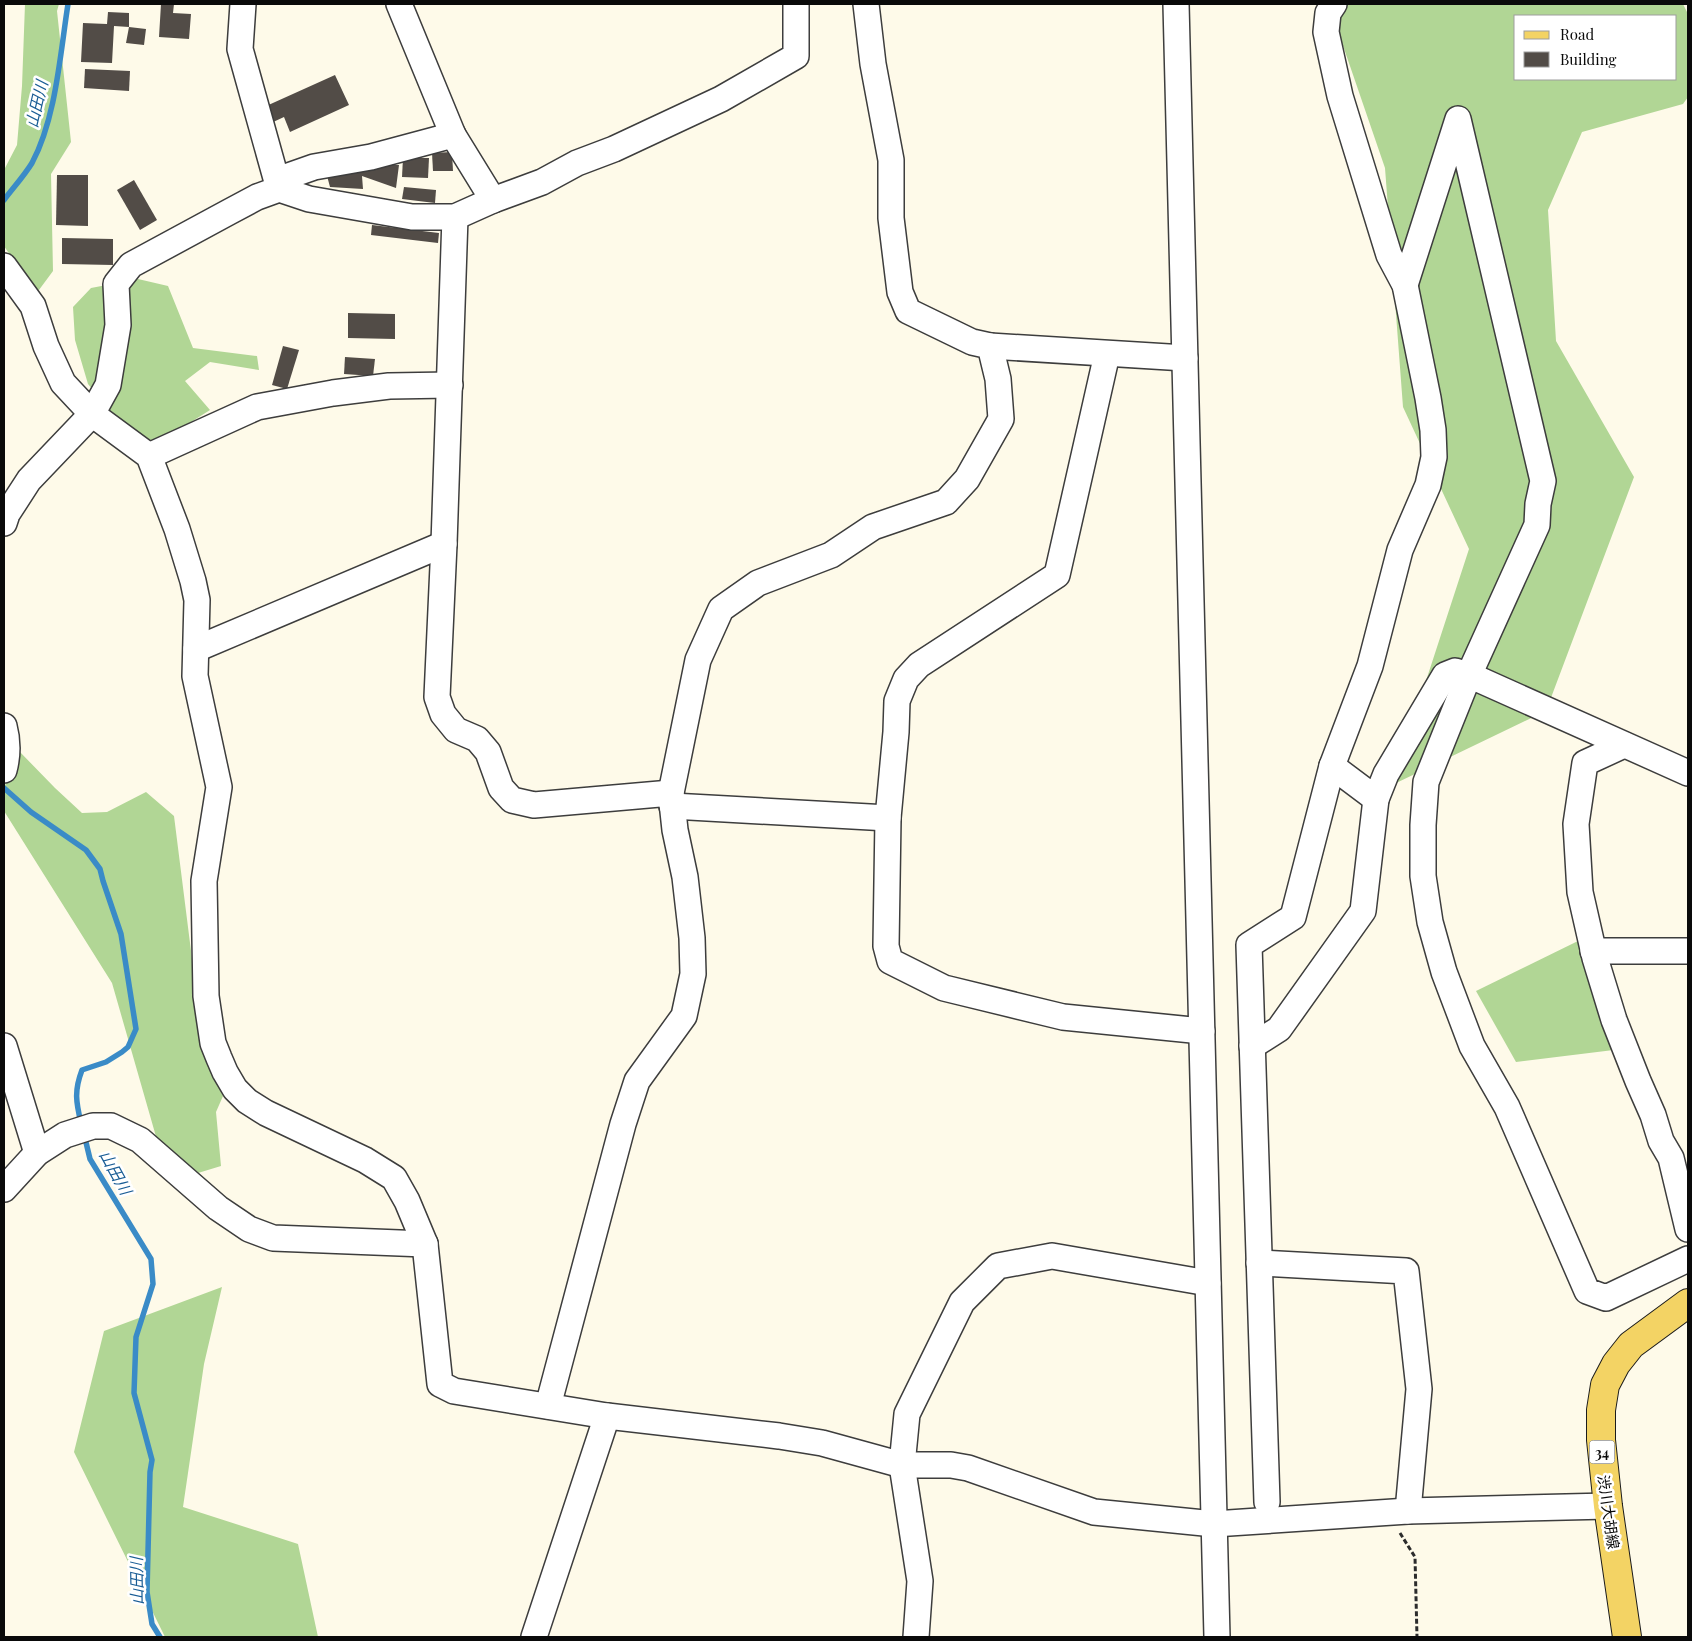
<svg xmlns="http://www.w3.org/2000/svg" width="1692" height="1641" viewBox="0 0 1692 1641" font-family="'Playfair Display','Noto Sans JP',serif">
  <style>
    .forest { fill: #b1d695; fill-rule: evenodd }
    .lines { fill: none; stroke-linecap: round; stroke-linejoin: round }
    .stream { stroke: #3a8bc7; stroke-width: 5.5 }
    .building { fill: #524c47 }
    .minor-casing { stroke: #3d3d3d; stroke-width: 28 }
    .major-casing { stroke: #1b1b1b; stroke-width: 30 }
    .path { stroke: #2c2c2c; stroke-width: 3; stroke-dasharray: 5 2.5; stroke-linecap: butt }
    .minor { stroke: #fff; stroke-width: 25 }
    .major { stroke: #f3d364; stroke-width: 28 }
    .labels { text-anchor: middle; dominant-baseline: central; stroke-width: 5; stroke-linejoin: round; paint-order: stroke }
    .shield { fill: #fff; stroke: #545454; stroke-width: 1 }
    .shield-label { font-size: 14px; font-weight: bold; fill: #0a0a0a }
    .street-label { font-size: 15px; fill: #0a0a0a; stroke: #fff }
    .water-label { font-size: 16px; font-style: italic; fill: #1a5d95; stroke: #fff }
  </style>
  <rect width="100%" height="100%" fill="#fefae9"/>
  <g class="forest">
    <path d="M25,4H59L57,11L71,142L51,174L53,271L36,294L4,246V170L17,145L22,86Z"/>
    <path d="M1344,4H1683L1688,14V97L1683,104L1582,132L1548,210L1556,341L1634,477L1546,711L1392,785L1469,549L1403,407L1385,168L1339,34L1335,14ZM1516,16H1676V79H1516Z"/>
    <path d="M138,279L168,286L193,348L257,356L259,370L210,362L185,381L210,410L153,446L120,423L88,384L75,340L73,307L91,288Z"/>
    <path d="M19,751L55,788L82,813L107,812L146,792L174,816L204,1054L223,1096L216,1112L221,1166L198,1173L157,1140L112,983L4,811V788Z"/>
    <path d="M1578,941L1638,1047L1516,1062L1476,991Z"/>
    <path d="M222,1287L204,1364L183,1507L298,1544L318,1637H165L74,1452L104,1331Z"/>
  </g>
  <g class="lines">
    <g class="stream">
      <path d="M4,200C13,188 24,176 32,163C56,118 60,55 68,4"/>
      <path d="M4,788L31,812L86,850L100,869L103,881L121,934L136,1029L128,1047L122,1052L106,1062L82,1070C74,1091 76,1102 81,1123"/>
      <path d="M84,1134L90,1159L151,1259L153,1284L136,1337L134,1393L152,1460L150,1472L147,1592L152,1624L160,1637"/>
    </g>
  </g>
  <g class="building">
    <path d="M161,4H174L173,13L191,14L189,39L159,37Z"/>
    <path d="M108,12L129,13V27L114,26L112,63L81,62L83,23L107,24Z"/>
    <path d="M129,27L146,29L144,45L126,43Z"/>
    <path d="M85,69L130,71L129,91L84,88Z"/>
    <path d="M335,75L349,105L290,132L284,117L271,123L264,107Z"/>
    <path d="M452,152L453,171H433L432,153Z"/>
    <path d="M403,158H429L428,178L402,177Z"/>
    <path d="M361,165H399L396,188L362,176L363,189L330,187L326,172Z"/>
    <path d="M57,175H88V226L56,225Z"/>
    <path d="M134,180L157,220L140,230L117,190Z"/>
    <path d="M404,187L436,190L435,203L402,199Z"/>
    <path d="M372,225L439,233L438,243L371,235Z"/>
    <path d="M62,238L113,239V265L62,264Z"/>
    <path d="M348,313L395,314V339L348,338Z"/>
    <path d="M283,346L299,350L287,389L272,385Z"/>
    <path d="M345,357L375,359L373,376L344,374Z"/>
  </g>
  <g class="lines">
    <g class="minor-casing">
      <g id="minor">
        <path d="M243,4L240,49L279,189"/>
        <path d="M399,4L453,135L493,200"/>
        <path d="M1176,4L1217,1637"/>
        <path d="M1334,4L1328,13L1326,32L1340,96L1389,255L1405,285L1428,398L1433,430L1434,457L1428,485L1400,550L1370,666L1332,766L1376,799L1386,774L1445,675L1455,671L1469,675L1688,773"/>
        <path d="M277,180L314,167L371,157L453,135"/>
        <path d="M455,217L444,544L437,697L443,714L456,730L477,739L488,752L501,788L512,800L534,805L671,793"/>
        <path d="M4,266L33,306L46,346L63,383L92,414L149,456L177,529L193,581L197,600L195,676L219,787L204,881L206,996L213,1043L219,1058L225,1072L235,1089L247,1101L266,1113L365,1160L394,1178L407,1201L425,1244L440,1384L454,1391L607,1416L779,1436L822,1443L902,1465H951L968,1468L1094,1512L1214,1524L1408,1511L1608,1506"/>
        <path d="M1405,285L1458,119L1543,481L1538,504L1537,525L1469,675L1426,782L1423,825V876L1430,922L1444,972L1472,1046L1507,1107L1587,1291L1606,1298L1688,1259"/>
        <path d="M990,346L1185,358"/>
        <path d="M1107,354L1057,575L919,665L906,679L897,701L896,732L888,818L886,946L890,961L944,988L1063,1017L1202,1031"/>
        <path d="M149,456L257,407L333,393L389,386L450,385"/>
        <path d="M4,523L7,514L29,480L92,414L108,385L118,325L116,284L131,265L229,212L257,197L279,189L309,199L412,217H455L493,200L542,182L577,163L614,149L721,99L796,56V4"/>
        <path d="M196,649L444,544"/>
        <path d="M4,726C8,741 8,755 4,770"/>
        <path d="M1624,745L1585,763L1576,824L1580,892L1595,958L1614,1020L1638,1081L1653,1115L1661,1141L1671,1158L1688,1229"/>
        <path d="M672,806L888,818"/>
        <path d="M1593,951H1688"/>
        <path d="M4,1046L37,1153"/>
        <path d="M1252,1046L1279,1029L1363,911L1376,799"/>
        <path d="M4,1189L37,1153L65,1135L93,1126H111L140,1140L218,1208L249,1229L273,1238L425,1244"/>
        <path d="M1259,1263L1406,1271L1419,1389L1408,1511"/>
        <path d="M548,1406L623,1124L637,1081L684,1016L693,974L692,938L685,877L675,830L671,793L698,660L721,609L758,583L831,555L873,527L946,502L967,479L1001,419L998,379L990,346L972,342L908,311L900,292L891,218V160L873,64L866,4"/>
        <path d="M1267,1502L1249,945L1293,917L1332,766"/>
        <path d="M534,1637L607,1416"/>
        <path d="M916,1637L920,1581L902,1465L907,1414L962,1302L998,1266L1052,1256L1208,1283"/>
      </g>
    </g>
    <g class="major-casing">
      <path id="major" d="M1627,1637L1608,1506L1601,1440V1410L1605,1385L1616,1364L1631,1345L1688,1303"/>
    </g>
    <path class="path" d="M1400,1533L1415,1557L1417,1637"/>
    <use href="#minor" class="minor"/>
    <use href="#major" class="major"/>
  </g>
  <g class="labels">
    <rect class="shield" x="1589.5" y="1440.5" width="25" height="23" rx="4"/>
    <g class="shield-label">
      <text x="1602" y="1452">34</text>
    </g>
    <g class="street-label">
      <text transform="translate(1609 1512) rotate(82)">渋川大胡線</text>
    </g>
    <g class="water-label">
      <text transform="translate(36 104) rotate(-77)">山田川</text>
      <text transform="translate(116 1172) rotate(61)">山田川</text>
      <text transform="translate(136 1581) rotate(-91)">山田川</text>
    </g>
  </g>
  <rect width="1692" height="1641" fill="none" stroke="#0a0a0a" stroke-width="10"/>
  <rect x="1514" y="15" width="162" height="65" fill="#ffffff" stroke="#9d9d9d"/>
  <rect x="1524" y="31" width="25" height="8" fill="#f3d364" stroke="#9d9d9d"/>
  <text x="1560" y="40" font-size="15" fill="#0a0a0a">Road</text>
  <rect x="1524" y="52" width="25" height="15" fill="#524c47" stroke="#9d9d9d"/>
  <text x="1560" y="65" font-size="15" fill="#0a0a0a">Building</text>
</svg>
